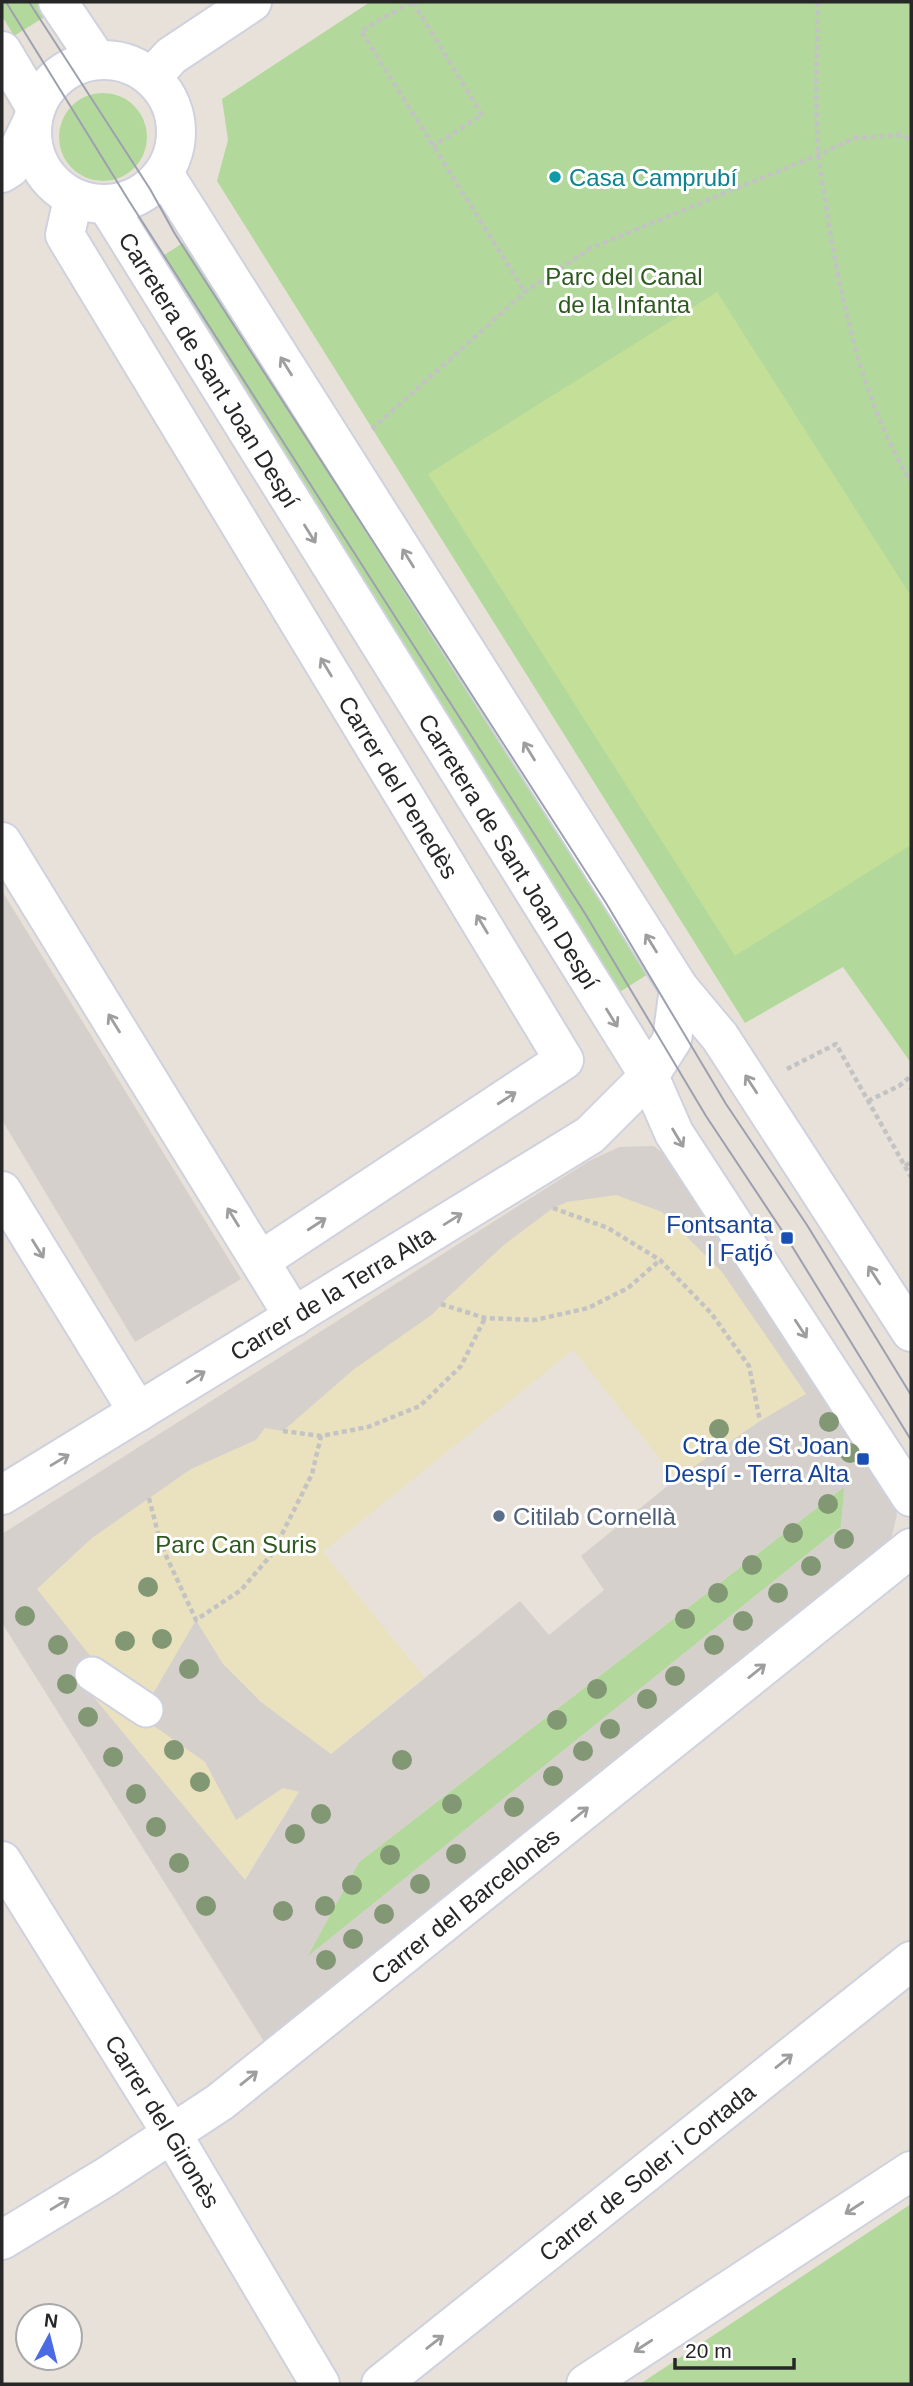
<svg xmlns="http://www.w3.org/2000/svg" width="913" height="2386" viewBox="0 0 913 2386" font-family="Arial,sans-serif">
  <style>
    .green { fill: #b2d99b }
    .sand { fill: #eae2bf }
    .pitch { fill: #c3df98 }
    .plaza { fill: #d5d0cb; fill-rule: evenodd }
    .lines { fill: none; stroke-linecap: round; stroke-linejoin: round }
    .pedestrian-casing { stroke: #cfd2de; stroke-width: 37 }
    .minor-casing { stroke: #cfd2de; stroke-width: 42 }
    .tertiary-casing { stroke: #cfd2de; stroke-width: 42 }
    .path { stroke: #c3c3c3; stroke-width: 4.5; stroke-dasharray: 5 3.5; stroke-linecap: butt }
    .pedestrian { stroke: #fff; stroke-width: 33 }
    .minor { stroke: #fff; stroke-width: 38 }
    .tertiary { stroke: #fff; stroke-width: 38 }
    .tram { stroke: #9da0af; stroke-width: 2 }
    .tree { fill: #829773 }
    .oneway { stroke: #9e9e9e }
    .culture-dot { fill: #0f9aa8; stroke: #fff; stroke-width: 2.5 }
    .transit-dot { fill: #1a4fb4; stroke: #fff; stroke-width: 2.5 }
    .service-dot { fill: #5c6f8a; stroke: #fff; stroke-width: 2.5 }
    .labels { text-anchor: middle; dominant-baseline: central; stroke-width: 6; stroke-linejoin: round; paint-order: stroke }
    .culture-label { font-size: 24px; fill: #0d838f; stroke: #fff; text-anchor: start }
    .park-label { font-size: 24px; fill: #2e5a20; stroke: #fff }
    .street-label { font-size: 24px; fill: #272727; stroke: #fff }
    .transit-label { font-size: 24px; fill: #164399; stroke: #fff; text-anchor: end }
    .service-label { font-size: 24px; fill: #4e5e75; stroke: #fff; text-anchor: start }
  </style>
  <rect width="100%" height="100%" fill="#e8e1d9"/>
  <g class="green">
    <path d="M2,2H48L54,11L14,36L2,16Z"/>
    <path d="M370,2H911V1063L843,967L745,1023L217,181L228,140L222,99Z"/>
    <circle cx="103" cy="137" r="44"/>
    <path d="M192,237L656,969L615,995L152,263Z"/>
    <path d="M845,1486L841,1527L306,1958L359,1862Z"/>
    <path d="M911,2204V2384H640Z"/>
  </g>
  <path class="sand" d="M616,1195L662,1212L722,1272L806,1394L760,1421L676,1479L573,1350L323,1552L424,1677L331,1754L261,1702L223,1664L196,1621L141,1716L205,1762L236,1820L283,1788L299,1792L244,1880L87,1689L37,1589L92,1538L191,1469L256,1440L265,1428L283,1431L353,1370L441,1304L505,1244L553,1208L567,1202Z"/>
  <path class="pitch" d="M717,292L911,596V845L735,956L428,474Z"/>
  <g class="plaza">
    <path d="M2,891L241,1279L135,1342L2,1120Z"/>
    <path d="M654,1146L665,1155L892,1493L897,1515L891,1539L265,2043L2,1623V1534L589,1161L619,1147ZM616,1195L662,1212L722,1272L806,1394L760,1421L676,1479L581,1556L604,1590L549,1635L520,1601L331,1754L261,1702L223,1664L196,1620L140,1716L205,1762L236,1820L283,1788L299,1792L245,1880L87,1689L95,1662L37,1589L92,1538L191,1469L256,1440L265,1428L283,1431L353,1370L433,1314L448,1297L505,1244L553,1208L567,1202ZM844,1487L841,1527L308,1956L359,1862Z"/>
  </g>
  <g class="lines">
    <g class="pedestrian-casing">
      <path id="pedestrian" d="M92,1674L146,1710"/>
    </g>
    <g class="minor-casing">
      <g id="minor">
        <path d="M2,173L10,168L32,122"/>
        <path id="s1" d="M73,199L65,235L564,1060L260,1261"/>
        <path d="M2,842L294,1317"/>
        <path d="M2,1191L138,1412"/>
        <path id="s2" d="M2,1495L590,1135L649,1076"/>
        <path id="s3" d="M2,1861L172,2134L320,2384"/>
        <path id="s4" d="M2,2240L106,2177L220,2102L911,1548"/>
        <path id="s5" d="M381,2384L911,1961"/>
        <path d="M586,2384L911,2171"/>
      </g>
    </g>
    <g class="tertiary-casing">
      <g id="tertiary">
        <path d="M58,2L97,60"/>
        <path d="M2,51L36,108"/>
        <circle cx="104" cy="132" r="72"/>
        <path d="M152,77L171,56L252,2"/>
        <path d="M164,174L679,988L720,1037L911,1332"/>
        <path id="s6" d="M107,205L649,1076L674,1133L911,1497"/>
        <path d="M649,1076L672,1040L679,988"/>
      </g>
    </g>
    <g class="path">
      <path d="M411,2L361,31L525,292"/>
      <path d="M413,2L482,115L433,146"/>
      <path d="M818,2C817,52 815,101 818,151C820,176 826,201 829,225C844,314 864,404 911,482"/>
      <path d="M372,429L525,292L591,248L818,155L854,138L901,135L911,139"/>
      <path d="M787,1069L836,1044L911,1177"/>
      <path d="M911,1088V1089"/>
      <path d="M868,1101L899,1086L911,1076"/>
      <path d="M905,1166L911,1162"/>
      <path d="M553,1208L608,1228L660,1260L711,1313L749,1366L760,1421"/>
      <path d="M441,1304L485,1318L535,1320L588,1308L628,1288L660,1260"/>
      <path d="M283,1431L321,1436L368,1427L420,1406L461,1366L485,1318"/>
      <path d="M149,1498L161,1545L196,1620L241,1590L272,1554L312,1474L321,1436"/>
    </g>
    <use href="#pedestrian" class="pedestrian"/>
    <use href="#minor" class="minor"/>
    <use href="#tertiary" class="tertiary"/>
    <g class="tram">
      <path d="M6,2L129,201L586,915L706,1116L787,1238L911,1440"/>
      <path d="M29,2L150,189L175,234L606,903L726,1104L807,1225L911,1395"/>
    </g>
  </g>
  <g class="tree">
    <circle cx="829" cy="1422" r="10"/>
    <circle cx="719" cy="1429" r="10"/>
    <circle cx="850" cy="1453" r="10"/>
    <circle cx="828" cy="1504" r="10"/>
    <circle cx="793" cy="1533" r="10"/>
    <circle cx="844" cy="1539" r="10"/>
    <circle cx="752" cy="1565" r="10"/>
    <circle cx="811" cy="1566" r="10"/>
    <circle cx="148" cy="1587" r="10"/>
    <circle cx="718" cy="1593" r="10"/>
    <circle cx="778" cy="1593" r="10"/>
    <circle cx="25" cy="1616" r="10"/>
    <circle cx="685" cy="1619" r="10"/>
    <circle cx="743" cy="1621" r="10"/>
    <circle cx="162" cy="1639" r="10"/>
    <circle cx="125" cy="1641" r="10"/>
    <circle cx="58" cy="1645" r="10"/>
    <circle cx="714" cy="1645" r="10"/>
    <circle cx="189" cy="1669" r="10"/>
    <circle cx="675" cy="1676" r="10"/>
    <circle cx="67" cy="1684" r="10"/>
    <circle cx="597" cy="1689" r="10"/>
    <circle cx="647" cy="1699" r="10"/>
    <circle cx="88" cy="1717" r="10"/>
    <circle cx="557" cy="1720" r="10"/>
    <circle cx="610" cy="1729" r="10"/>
    <circle cx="174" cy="1750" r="10"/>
    <circle cx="583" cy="1751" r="10"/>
    <circle cx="113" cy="1757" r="10"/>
    <circle cx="402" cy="1760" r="10"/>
    <circle cx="553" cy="1776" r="10"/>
    <circle cx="200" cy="1782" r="10"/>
    <circle cx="136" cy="1794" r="10"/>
    <circle cx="452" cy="1804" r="10"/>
    <circle cx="514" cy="1807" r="10"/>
    <circle cx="321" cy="1814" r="10"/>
    <circle cx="156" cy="1827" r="10"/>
    <circle cx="295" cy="1834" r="10"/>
    <circle cx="456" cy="1854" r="10"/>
    <circle cx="390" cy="1855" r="10"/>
    <circle cx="179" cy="1863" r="10"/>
    <circle cx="420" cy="1884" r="10"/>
    <circle cx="352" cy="1885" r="10"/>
    <circle cx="206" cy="1906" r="10"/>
    <circle cx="325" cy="1906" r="10"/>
    <circle cx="283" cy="1911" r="10"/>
    <circle cx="384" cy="1914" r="10"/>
    <circle cx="353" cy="1939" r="10"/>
    <circle cx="326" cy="1960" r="10"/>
  </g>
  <defs><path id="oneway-shaft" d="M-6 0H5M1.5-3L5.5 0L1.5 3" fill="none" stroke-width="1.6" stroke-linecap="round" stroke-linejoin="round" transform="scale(1.75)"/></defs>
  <g class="oneway">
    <use href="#oneway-shaft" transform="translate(286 366) rotate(-122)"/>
    <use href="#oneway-shaft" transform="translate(310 534) rotate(58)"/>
    <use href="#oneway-shaft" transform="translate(408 558) rotate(-122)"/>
    <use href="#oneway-shaft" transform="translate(326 667) rotate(-121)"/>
    <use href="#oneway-shaft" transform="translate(529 751) rotate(-122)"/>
    <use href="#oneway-shaft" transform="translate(482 924) rotate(-121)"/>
    <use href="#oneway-shaft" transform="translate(651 943) rotate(-122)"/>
    <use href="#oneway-shaft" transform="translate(612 1018) rotate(58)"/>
    <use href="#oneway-shaft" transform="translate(114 1023) rotate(-122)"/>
    <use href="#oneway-shaft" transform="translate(751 1084) rotate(-123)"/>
    <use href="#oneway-shaft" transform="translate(507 1098) rotate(-33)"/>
    <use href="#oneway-shaft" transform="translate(678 1138) rotate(59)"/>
    <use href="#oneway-shaft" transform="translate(233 1217) rotate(-122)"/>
    <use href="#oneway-shaft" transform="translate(453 1219) rotate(-32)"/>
    <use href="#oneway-shaft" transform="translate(317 1224) rotate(-33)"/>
    <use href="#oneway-shaft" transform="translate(38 1249) rotate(58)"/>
    <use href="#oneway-shaft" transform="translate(874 1275) rotate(-123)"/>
    <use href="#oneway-shaft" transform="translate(801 1329) rotate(57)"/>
    <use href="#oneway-shaft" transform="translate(196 1377) rotate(-32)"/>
    <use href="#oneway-shaft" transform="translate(60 1460) rotate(-31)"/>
    <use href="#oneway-shaft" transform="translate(757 1671) rotate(-39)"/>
    <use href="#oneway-shaft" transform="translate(580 1814) rotate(-39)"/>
    <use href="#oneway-shaft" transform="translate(784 2061) rotate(-39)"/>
    <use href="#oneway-shaft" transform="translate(249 2078) rotate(-39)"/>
    <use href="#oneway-shaft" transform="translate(60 2204) rotate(-31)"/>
    <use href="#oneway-shaft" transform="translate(854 2208) rotate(147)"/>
    <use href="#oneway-shaft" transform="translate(435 2342) rotate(-38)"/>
    <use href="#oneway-shaft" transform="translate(643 2346) rotate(147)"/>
  </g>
  <circle class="culture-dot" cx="555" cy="177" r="7"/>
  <g class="transit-dot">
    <rect x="780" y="1231" width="14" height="14" rx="3.5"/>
    <rect x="856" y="1452" width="14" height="14" rx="3.5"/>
  </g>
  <circle class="service-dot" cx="499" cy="1516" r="7"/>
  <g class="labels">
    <g class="culture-label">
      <text x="569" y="177">Casa Camprubí</text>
    </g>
    <g class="park-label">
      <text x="624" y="276">Parc del Canal<tspan x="624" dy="28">de la Infanta</tspan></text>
      <text x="236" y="1544">Parc Can Suris</text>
    </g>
    <g class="street-label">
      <text stroke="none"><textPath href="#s6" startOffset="194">Carretera de Sant Joan Despí</textPath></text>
      <text stroke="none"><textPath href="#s1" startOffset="682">Carrer del Penedès</textPath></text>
      <text stroke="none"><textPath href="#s6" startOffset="761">Carretera de Sant Joan Despí</textPath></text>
      <text stroke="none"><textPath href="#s2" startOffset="387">Carrer de la Terra Alta</textPath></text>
      <text stroke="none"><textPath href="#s4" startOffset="572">Carrer del Barcelonès</textPath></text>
      <text stroke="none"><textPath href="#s3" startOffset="306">Carrer del Gironès</textPath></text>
      <text stroke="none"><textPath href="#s5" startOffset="340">Carrer de Soler i Cortada</textPath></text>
    </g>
    <g class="transit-label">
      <text x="773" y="1224">Fontsanta<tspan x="773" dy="28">| Fatjó</tspan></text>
      <text x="849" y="1445">Ctra de St Joan<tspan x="849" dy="28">Despí - Terra Alta</tspan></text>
    </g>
    <g class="service-label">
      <text x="513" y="1516">Citilab Cornellà</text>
    </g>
  </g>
  <rect width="913" height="2386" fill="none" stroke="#272727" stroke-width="7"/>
  <g transform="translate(49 2337) rotate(7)"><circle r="33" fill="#ffffff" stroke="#a9a9a9" stroke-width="2"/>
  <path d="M0-5L12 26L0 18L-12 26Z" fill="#4a6be4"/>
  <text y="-10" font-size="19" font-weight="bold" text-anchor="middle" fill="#272727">N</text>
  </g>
  <path d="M675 2358v10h119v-10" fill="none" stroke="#272727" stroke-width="3.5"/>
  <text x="685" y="2358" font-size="21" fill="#272727" stroke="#ffffff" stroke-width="5" paint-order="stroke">20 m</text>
</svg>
